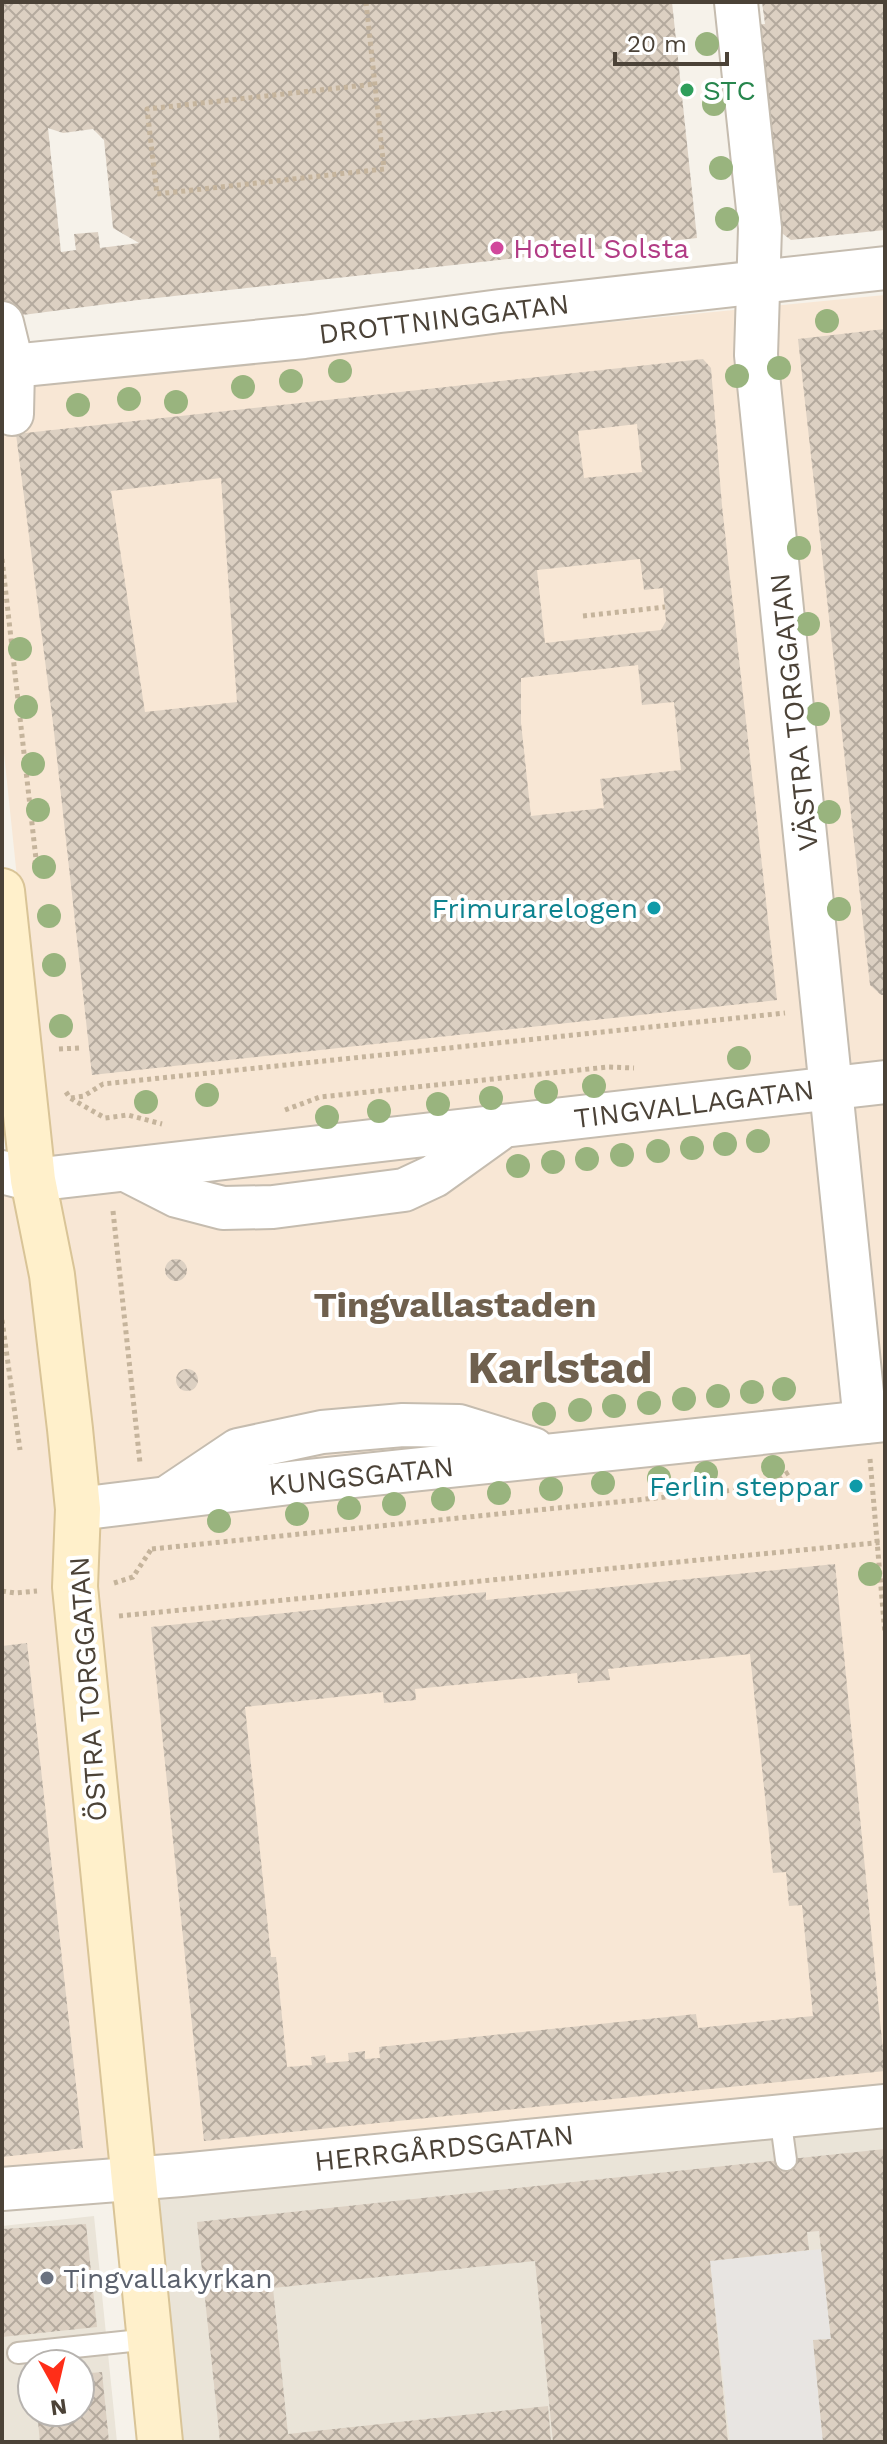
<svg xmlns="http://www.w3.org/2000/svg" width="887" height="2444" viewBox="0 0 887 2444" font-family="'Work Sans',sans-serif">
  <style>
    .residential { fill: #eae4d8; fill-rule: evenodd }
    .commercial { fill: #f8e7d5 }
    .parking { fill: #e8e5e2 }
    .building { fill: url(#building-cross-hatch); fill-rule: evenodd }
    .lines { fill: none; stroke-linecap: round; stroke-linejoin: round }
    .lane-casing { stroke: #c5bcaf; stroke-width: 24 }
    .street-casing { stroke: #c5bcaf; stroke-width: 46 }
    .secondary-casing { stroke: #d9c497; stroke-width: 48 }
    .path { stroke: #c5b49c; stroke-width: 5; stroke-dasharray: 4 4; stroke-linecap: butt }
    .lane { stroke: #fff; stroke-width: 20 }
    .street { stroke: #fff; stroke-width: 42 }
    .secondary { stroke: #fff0cb; stroke-width: 44 }
    .tree { fill: #99b47e }
    .leisure-dot { fill: #2e9e5b; stroke: #fff; stroke-width: 3 }
    .hotel-dot { fill: #d1479c; stroke: #fff; stroke-width: 3 }
    .culture-dot { fill: #0f9aa8; stroke: #fff; stroke-width: 3 }
    .worship-dot { fill: #6b7280; stroke: #fff; stroke-width: 3 }
    .labels { text-anchor: middle; dominant-baseline: central; stroke-width: 8; stroke-linejoin: round; paint-order: stroke }
    .leisure-label { font-size: 28px; fill: #27864d; stroke: #fff; text-anchor: start }
    .hotel-label { font-size: 28px; fill: #b23c85; stroke: #fff; text-anchor: start }
    .street-label { font-size: 28px; fill: #4b4237; stroke: #fff }
    .culture-label { font-size: 28px; fill: #0d838f; stroke: #fff; text-anchor: end }
    .worship-label { font-size: 28px; fill: #5b616d; stroke: #fff; text-anchor: start }
    .district-label { font-size: 36px; font-weight: bold; fill: #6f604e; stroke: #fff }
    .town-label { font-size: 44px; font-weight: bold; fill: #6f604e; stroke: #fff }
  </style>
  <defs>
    <pattern id="building-cross-hatch" width="8" height="8" patternUnits="userSpaceOnUse" patternTransform="scale(2)"><rect width="8" height="8" fill="#dcd0c2"/><path d="M0 0l8 8M0 8l8-8" fill="none" stroke="#b4aa9e"/></pattern>
  </defs>
  <rect width="100%" height="100%" fill="#f6f2ea"/>
  <g class="residential">
    <path d="M885,2118V2442H175L147,2187Z"/>
    <path d="M94,2216L117,2442H2V2226ZM32,2364H80V2412H32Z"/>
  </g>
  <path class="commercial" d="M885,295V2090L2,2175V1173L46,1155L2,734V382Z"/>
  <path class="parking" d="M821,2249L831,2339L813,2340L823,2442H730L710,2261Z"/>
  <g class="building">
    <path d="M2,2H672L697,238L138,300L15,316L3,305L2,293ZM48,128L63,133L93,129L104,140L113,228L139,243L100,248L98,232L74,234L76,250L61,252Z"/>
    <path d="M762,2H885V230L791,240L775,228L752,25L765,24Z"/>
    <path d="M885,329V995H881L870,985L798,339Z"/>
    <path d="M703,359L711,368L722,506L777,1000L92,1075L53,723L16,434ZM637,424L642,472L584,478L578,431ZM221,478L237,702L145,712L111,491ZM640,559L644,590L663,588L666,621L661,630L545,643L537,570ZM638,665L642,705L674,702L681,770L600,779L604,808L531,816L521,723V678Z"/>
    <circle cx="176" cy="1270" r="11"/>
    <circle cx="187" cy="1380" r="11"/>
    <path d="M835,1564L885,2071L204,2141L151,1627L486,1592V1600ZM750,1654L773,1873L786,1872L789,1906L802,1905L813,2016L698,2028L696,2014L379,2047L380,2058L365,2059V2051L348,2053L349,2061L326,2063L325,2055L311,2057L312,2065L287,2067L276,1957H271L245,1707L383,1692L384,1703L416,1700L415,1689L577,1673L578,1683L610,1680L608,1669Z"/>
    <path d="M27,1643L83,2148L2,2157V1646Z"/>
    <path d="M885,2149V2442H823L813,2340L831,2339L819,2231L807,2232L809,2250L710,2261L728,2442H553L535,2261L273,2288L288,2434L548,2406L551,2442H220L197,2222Z"/>
    <path d="M86,2224L97,2327L2,2337V2229Z"/>
    <path d="M102,2372L109,2442H40L37,2412H80V2374Z"/>
  </g>
  <g class="lines">
    <g class="lane-casing">
      <g id="lane">
        <path d="M780,2116L786,2160"/>
        <path d="M18,2353L150,2339"/>
      </g>
    </g>
    <g class="street-casing">
      <g id="street">
        <path d="M736,2L760,228L756,355L865,1422"/>
        <path d="M2,323L13,368L12,414"/>
        <path d="M2,367L304,337L500,311L885,268"/>
        <path d="M126,1170L177,1196L223,1208L273,1207L404,1190L434,1176L498,1130"/>
        <path d="M2,1172L33,1180L885,1082"/>
        <path d="M171,1495L238,1450L322,1432L403,1425L459,1426L533,1449"/>
        <path d="M78,1509L298,1482L885,1420"/>
        <path d="M2,2189L181,2175L885,2106"/>
      </g>
    </g>
    <g class="secondary-casing">
      <path id="secondary" d="M2,891L33,1180L52,1275L70,1429L78,1509L75,1587L160,2442"/>
    </g>
    <g class="path">
      <path d="M366,2L384,169L157,194L147,109L375,84"/>
      <path d="M2,559L36,859L34,866"/>
      <path d="M583,616L665,607"/>
      <path d="M59,1049L79,1048"/>
      <path d="M66,1092L70,1098L105,1118L128,1115L162,1124"/>
      <path d="M71,1098L84,1096L103,1084L785,1013"/>
      <path d="M285,1110L320,1097L608,1067L634,1068"/>
      <path d="M113,1211L140,1463"/>
      <path d="M2,1320L20,1450"/>
      <path d="M870,1459L885,1634"/>
      <path d="M152,1549L765,1487L789,1472"/>
      <path d="M114,1583L133,1577L152,1548"/>
      <path d="M2,1591L15,1593L37,1591"/>
      <path d="M119,1616L885,1542"/>
    </g>
    <use href="#lane" class="lane"/>
    <use href="#street" class="street"/>
    <use href="#secondary" class="secondary"/>
  </g>
  <g class="tree">
    <circle cx="707" cy="44" r="12"/>
    <circle cx="714" cy="104" r="12"/>
    <circle cx="721" cy="168" r="12"/>
    <circle cx="727" cy="219" r="12"/>
    <circle cx="827" cy="321" r="12"/>
    <circle cx="779" cy="368" r="12"/>
    <circle cx="340" cy="371" r="12"/>
    <circle cx="737" cy="376" r="12"/>
    <circle cx="291" cy="381" r="12"/>
    <circle cx="243" cy="387" r="12"/>
    <circle cx="129" cy="399" r="12"/>
    <circle cx="176" cy="402" r="12"/>
    <circle cx="78" cy="405" r="12"/>
    <circle cx="799" cy="548" r="12"/>
    <circle cx="808" cy="624" r="12"/>
    <circle cx="20" cy="649" r="12"/>
    <circle cx="26" cy="707" r="12"/>
    <circle cx="818" cy="714" r="12"/>
    <circle cx="33" cy="764" r="12"/>
    <circle cx="38" cy="810" r="12"/>
    <circle cx="829" cy="812" r="12"/>
    <circle cx="44" cy="867" r="12"/>
    <circle cx="839" cy="909" r="12"/>
    <circle cx="49" cy="916" r="12"/>
    <circle cx="54" cy="965" r="12"/>
    <circle cx="61" cy="1026" r="12"/>
    <circle cx="739" cy="1058" r="12"/>
    <circle cx="594" cy="1086" r="12"/>
    <circle cx="546" cy="1092" r="12"/>
    <circle cx="207" cy="1095" r="12"/>
    <circle cx="491" cy="1098" r="12"/>
    <circle cx="146" cy="1102" r="12"/>
    <circle cx="438" cy="1104" r="12"/>
    <circle cx="379" cy="1111" r="12"/>
    <circle cx="327" cy="1117" r="12"/>
    <circle cx="758" cy="1141" r="12"/>
    <circle cx="725" cy="1144" r="12"/>
    <circle cx="692" cy="1148" r="12"/>
    <circle cx="658" cy="1151" r="12"/>
    <circle cx="622" cy="1155" r="12"/>
    <circle cx="587" cy="1159" r="12"/>
    <circle cx="553" cy="1162" r="12"/>
    <circle cx="518" cy="1166" r="12"/>
    <circle cx="784" cy="1389" r="12"/>
    <circle cx="752" cy="1392" r="12"/>
    <circle cx="718" cy="1396" r="12"/>
    <circle cx="684" cy="1399" r="12"/>
    <circle cx="649" cy="1403" r="12"/>
    <circle cx="614" cy="1406" r="12"/>
    <circle cx="580" cy="1410" r="12"/>
    <circle cx="544" cy="1414" r="12"/>
    <circle cx="773" cy="1467" r="12"/>
    <circle cx="706" cy="1473" r="12"/>
    <circle cx="659" cy="1478" r="12"/>
    <circle cx="603" cy="1483" r="12"/>
    <circle cx="551" cy="1489" r="12"/>
    <circle cx="499" cy="1493" r="12"/>
    <circle cx="443" cy="1499" r="12"/>
    <circle cx="394" cy="1504" r="12"/>
    <circle cx="349" cy="1508" r="12"/>
    <circle cx="297" cy="1514" r="12"/>
    <circle cx="219" cy="1521" r="12"/>
    <circle cx="870" cy="1574" r="12"/>
  </g>
  <circle class="leisure-dot" cx="687" cy="90" r="8"/>
  <circle class="hotel-dot" cx="497" cy="248" r="8"/>
  <g class="culture-dot">
    <circle cx="654" cy="908" r="8"/>
    <circle cx="856" cy="1486" r="8"/>
  </g>
  <circle class="worship-dot" cx="47" cy="2278" r="8"/>
  <g class="labels">
    <g class="leisure-label">
      <text x="703" y="90">STC</text>
    </g>
    <g class="hotel-label">
      <text x="513" y="248">Hotell Solsta</text>
    </g>
    <g class="street-label">
      <text transform="translate(444 319) rotate(-7)">DROTTNINGGATAN</text>
      <text transform="translate(794 712) rotate(-96)">VÄSTRA TORGGATAN</text>
      <text transform="translate(694 1104) rotate(-7)">TINGVALLAGATAN</text>
      <text transform="translate(361 1476) rotate(-6)">KUNGSGATAN</text>
      <text transform="translate(88 1689) rotate(-94)">ÖSTRA TORGGATAN</text>
      <text transform="translate(444 2148) rotate(-6)">HERRGÅRDSGATAN</text>
    </g>
    <g class="culture-label">
      <text x="638" y="908">Frimurarelogen</text>
      <text x="840" y="1486">Ferlin steppar</text>
    </g>
    <g class="worship-label">
      <text x="63" y="2278">Tingvallakyrkan</text>
    </g>
    <g class="district-label">
      <text x="455" y="1305">Tingvallastaden</text>
    </g>
    <g class="town-label">
      <text x="560" y="1368">Karlstad</text>
    </g>
  </g>
  <rect width="887" height="2444" fill="none" stroke="#4b4237" stroke-width="8"/>
  <g transform="translate(56 2388) rotate(172)"><circle r="38" fill="#ffffff" stroke="#b7b3af" stroke-width="2"/>
  <path d="M0-6L14 30L0 20L-14 30Z" fill="#ff2e18"/>
  <text y="-12" font-size="22" font-weight="bold" text-anchor="middle" fill="#4b4237">N</text>
  </g>
  <path d="M615 52v12h112v-12" fill="none" stroke="#4b4237" stroke-width="4"/>
  <text x="627" y="52" font-size="24" fill="#4b4237" stroke="#ffffff" stroke-width="6" paint-order="stroke">20 m</text>
</svg>
